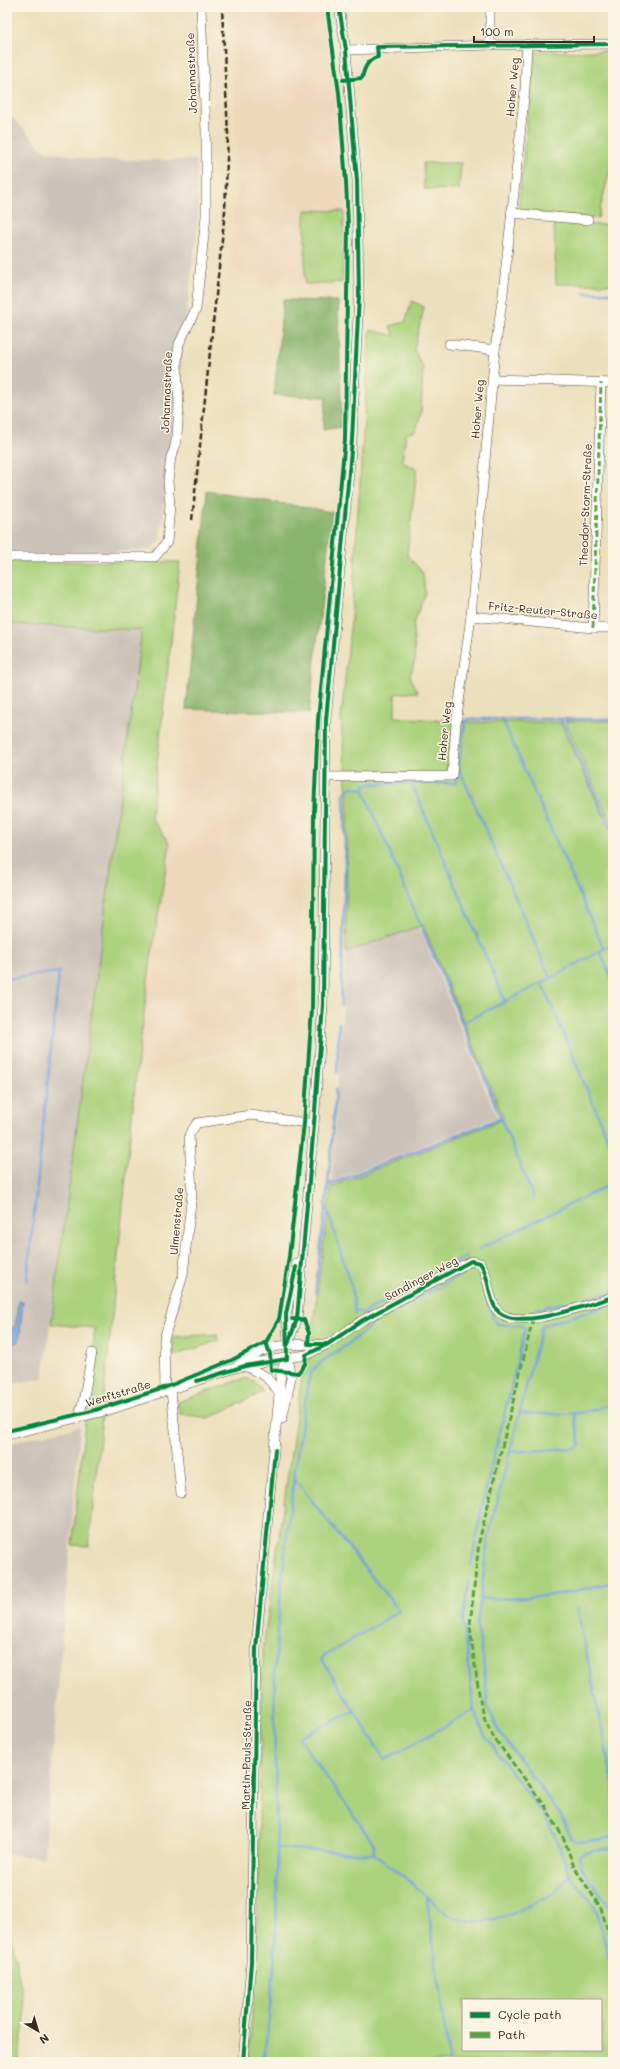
<svg xmlns="http://www.w3.org/2000/svg" width="620" height="2069" viewBox="0 0 620 2069" font-family="Mali,sans-serif">
  <style>
    .built { fill: #eed7bb }
    .industrial { fill: #ccc2b9 }
    .green { fill: #abd27c; stroke: #737e4d; fill-rule: evenodd }
    .forest { fill: #88b46c; stroke: #626f45 }
    .water { fill: #74a2dd; stroke: #58667e }
    .lines { fill: none; stroke-linecap: round; stroke-linejoin: round }
    .stream { stroke: #74a2dd; stroke-width: 2.5 }
    .minor-casing { stroke: #564536; stroke-width: 10 }
    .minor { stroke: #fff; stroke-width: 9 }
    .rail { stroke: #3b2a1e; stroke-width: 2.5; stroke-dasharray: 6 3; stroke-linecap: butt }
    .quiet { stroke: #54a441; stroke-width: 3; stroke-dasharray: 6 3; stroke-linecap: butt }
    .cycleway-casing { stroke: #fcf5e5; stroke-width: 6 }
    .cycleway { stroke: #00873e; stroke-width: 4 }
    .labels { text-anchor: middle; dominant-baseline: central; stroke-width: 3; stroke-linejoin: round; paint-order: stroke }
    .street-label { font-size: 11px; fill: #3b2a1e; stroke: #fcf5e5 }
  </style>
  <rect width="100%" height="100%" fill="#fcf5e5"/>
  <filter id="ink" filterUnits="userSpaceOnUse"><feTurbulence type="fractalNoise" baseFrequency=".025" numOctaves="2"/><feDisplacementMap in="SourceGraphic" scale="8" xChannelSelector="R" yChannelSelector="G"/><feConvolveMatrix kernelMatrix="1 2 1 2 8 2 1 2 1" color-interpolation-filters="sRGB"/></filter>
  <filter id="wash" filterUnits="userSpaceOnUse"><feTurbulence type="fractalNoise" baseFrequency=".012" numOctaves="4" result="noise"/><feDisplacementMap in="SourceGraphic" scale="16" xChannelSelector="R" yChannelSelector="G"/><feGaussianBlur stdDeviation="0.9" result="paint"/><feColorMatrix in="noise" values="0 0 0 0 0 0 0 0 0 0 0 0 0 0 0 0 0 1.4 0 .05"/><feComposite in="paint" operator="in"/></filter>
  <g filter="url(#wash)">
    <rect width="100%" height="100%" fill="#ecdfbc"/>
    <g class="built">
      <path d="M231,7H325L337,86L351,194L350,289L228,282L238,179Z"/>
      <path d="M186,709L309,713L297,1029L136,1076L179,748Z"/>
    </g>
    <g class="industrial">
      <path d="M7,112L45,151L93,160H196L199,212L160,540L150,550L7,559Z"/>
      <path d="M7,624L142,630L43,1378L7,1385Z"/>
      <path d="M418,925L497,1117L332,1181L346,952Z"/>
      <path d="M80,1426L44,1858L7,1854V1444Z"/>
    </g>
    <g class="green">
      <path d="M613,51V156L598,218L518,211L534,52Z"/>
      <path d="M423,163H461L459,190L424,189Z"/>
      <path d="M305,210L344,211L343,282L305,284Z"/>
      <path d="M554,224L613,225V284H556Z"/>
      <path d="M412,301L424,307L414,350L423,368L421,413L416,431L406,434L402,462L417,469L407,555L423,573L425,593L413,626L415,660L410,676L418,692L395,694V717L470,722H560L613,836V2062H248L256,1964L263,1650L302,1375L308,1364L331,1187L504,1119L423,925L346,952L347,796L341,719L351,619L370,330L395,336L390,326L405,322ZM463,2000H601V2050H463Z"/>
      <path d="M7,561L180,562L151,817L170,844L151,958L136,1076L89,1546L72,1545L95,1328L51,1324L142,630L7,624Z"/>
      <path d="M565,721H613V827Z"/>
      <path d="M217,1334L218,1341L173,1356V1337Z"/>
      <path d="M245,1378L254,1381L263,1392L209,1418L180,1414L178,1402Z"/>
      <path d="M9,1928L26,2010L18,2062H7V1929Z"/>
    </g>
    <g class="forest">
      <path d="M283,300L338,301L342,427L323,430L326,397L274,395Z"/>
      <path d="M207,491L332,512L309,713L186,709Z"/>
    </g>
    <path class="water" d="M18,1301L23,1302L19,1342L7,1344V1329L15,1327Z"/>
    <g class="lines">
      <g class="stream">
        <path d="M584,293H613"/>
        <path d="M502,719L604,949"/>
        <path d="M561,719L613,833"/>
        <path d="M460,771L550,977"/>
        <path d="M412,784L505,1001"/>
        <path d="M363,789L366,784L456,783L465,724L468,719H613"/>
        <path d="M600,951L613,982"/>
        <path d="M7,979L59,972L27,1281"/>
        <path d="M542,983L613,1151"/>
        <path d="M341,1005L345,865L344,794L351,787L363,789L462,1023L534,1199"/>
        <path d="M462,1023L542,983L613,944"/>
        <path d="M337,1073L339,1023"/>
        <path d="M328,1185L501,1118"/>
        <path d="M326,1206L352,1289L355,1315"/>
        <path d="M479,1249L613,1183"/>
        <path d="M315,1293L328,1185L336,1090"/>
        <path d="M613,1304L544,1325L541,1328L489,1534L485,1563L477,1626L483,1658L488,1708L500,1733L560,1814L571,1838L578,1842L600,1840L613,1836"/>
        <path d="M536,1309L613,1292"/>
        <path d="M355,1311L363,1313L467,1256"/>
        <path d="M520,1413C550,1414 586,1418 613,1402"/>
        <path d="M510,1452L575,1448L580,1444L574,1413"/>
        <path d="M294,1478L399,1611L321,1658L385,1760L474,1710"/>
        <path d="M469,1580L463,1620L474,1710L484,1734L546,1819L558,1842L570,1876L590,1900L597,1911L613,1976"/>
        <path d="M481,1599L529,1598L567,1593L613,1582"/>
        <path d="M577,1607L613,1784"/>
        <path d="M355,1710L299,1738L374,1844V1854"/>
        <path d="M277,1848L374,1854L402,1875L448,1915L462,1920L481,1922L510,1915L554,1893L570,1876"/>
        <path d="M613,1848L585,1852L579,1856C580,1877 606,1893 613,1915"/>
        <path d="M427,1898L449,2062"/>
        <path d="M263,2062C274,1993 278,1916 277,1846C276,1788 273,1730 275,1671C280,1574 293,1477 308,1382L312,1371L321,1362L348,1344L378,1320L474,1268L479,1271L493,1319L498,1324L523,1326L525,1330L484,1496L471,1565"/>
      </g>
    </g>
  </g>
  <g filter="url(#ink)">
    <g class="lines">
      <g class="minor-casing">
        <g id="minor">
          <path d="M490,7V45"/>
          <path d="M346,50L490,45L613,44"/>
          <path d="M511,213L588,220"/>
          <path d="M449,344L495,350"/>
          <path d="M492,379L613,383"/>
          <path d="M7,557H155L167,542L170,505L168,481L171,457L174,450L177,436L179,405L177,362L179,344L196,309L206,216V132L201,7"/>
          <path d="M471,616L593,628H613"/>
          <path d="M593,628L601,383"/>
          <path d="M325,777L452,776L456,724L471,616L495,350L503,294L525,89L527,44"/>
          <path d="M288,1339L286,1314L297,1263"/>
          <path d="M288,1344L297,1319L314,1124L323,1005L326,720L352,440L359,295L357,181L346,50L339,7"/>
          <path d="M238,1366C269,1341 288,1345 325,1344"/>
          <path d="M245,1366L265,1376L280,1393"/>
          <path d="M171,1390L181,1493"/>
          <path d="M165,1392L164,1339L183,1275L192,1193L189,1135L197,1123L251,1115L314,1124"/>
          <path d="M78,1418L83,1402L92,1353"/>
          <path d="M282,1419L291,1378L287,1356"/>
          <path d="M7,1435L109,1410L235,1368L266,1361L306,1355L328,1344L363,1320L471,1261L480,1263C490,1276 487,1295 496,1309C514,1334 588,1304 613,1297"/>
          <path d="M243,2062L251,1962L256,1649L281,1372L287,1359"/>
        </g>
      </g>
      <use href="#minor" class="minor"/>
      <path class="rail" d="M192,520L225,211L228,134L222,7"/>
      <g class="quiet">
        <path d="M593,628L601,383"/>
        <path d="M533,1319L479,1542L470,1625L473,1652L480,1700L485,1720L494,1738L545,1806L564,1839L574,1867L601,1908L613,1950"/>
      </g>
      <g class="cycleway-casing">
        <g id="cycleway">
          <path d="M343,80L362,78C364,68 368,59 378,57L377,47L613,44"/>
          <path d="M292,1319L304,1320L309,1333L308,1344H326"/>
          <path d="M266,1342L270,1354L271,1370L298,1373L305,1364L306,1355L328,1344L363,1320L471,1261L480,1263C490,1276 487,1295 496,1309C514,1334 588,1304 613,1297"/>
          <path d="M288,1344L297,1319L314,1124L323,1005L326,720L352,440L359,295L357,181L346,50L339,7"/>
          <path d="M197,1381L245,1366L287,1359L286,1314L296,1267"/>
          <path d="M7,1431L92,1411L164,1388L232,1360L266,1342L279,1319L289,1256L304,1123L312,1009L314,812L318,720L345,439L348,225L346,182L339,93L327,7"/>
          <path d="M243,2062L251,1962L256,1649L275,1450"/>
        </g>
      </g>
      <use href="#cycleway" class="cycleway"/>
    </g>
  </g>
  <g class="labels">
    <g class="street-label">
      <text transform="translate(191 73) rotate(-92)">Johannastraße</text>
      <text transform="translate(512 87) rotate(-85)">Hoher Weg</text>
      <text transform="translate(166 392) rotate(-88)">Johannastraße</text>
      <text transform="translate(477 409) rotate(-85)">Hoher Weg</text>
      <text transform="translate(585 505) rotate(-88)">Theodor-Storm-Straße</text>
      <text transform="translate(543 610) rotate(5)">Fritz-Reuter-Straße</text>
      <text transform="translate(444 731) rotate(-84)">Hoher Weg</text>
      <text transform="translate(176 1221) rotate(-85)">Ulmenstraße</text>
      <text transform="translate(421 1278) rotate(-28)">Sandinger Weg</text>
      <text transform="translate(118 1393) rotate(-17)">Werftstraße</text>
      <text transform="translate(246 1755) rotate(-89)">Martin-Pauls-Straße</text>
    </g>
  </g>
  <rect width="620" height="2069" fill="none" stroke="#fcf5e5" stroke-width="24"/>
  <rect x="462" y="1999" width="140" height="52" fill="#fcf5e5" stroke="#afa495"/>
  <rect x="470" y="2012" width="20" height="6" fill="#00873e" stroke="#afa495"/>
  <text x="498" y="2019" font-size="12" fill="#3b2a1e">Cycle path</text>
  <rect x="470" y="2032" width="20" height="6" fill="#54a441" stroke="#afa495"/>
  <text x="498" y="2039" font-size="12" fill="#3b2a1e">Path</text>
  <g transform="translate(38 2031) rotate(142)" stroke="#fcf5e5" stroke-width="3" paint-order="stroke">
  <path d="M0-3L7 15L0 10L-7 15Z" fill="#3b2a1e"/>
  <text y="-6" font-size="11" font-weight="bold" text-anchor="middle" fill="#3b2a1e">N</text>
  </g>
  <path d="M474 36v6h120v-6" fill="none" stroke="#3b2a1e" stroke-width="2"/>
  <text x="480" y="36" font-size="12" fill="#3b2a1e" stroke="#fcf5e5" stroke-width="3" paint-order="stroke">100 m</text>
</svg>
